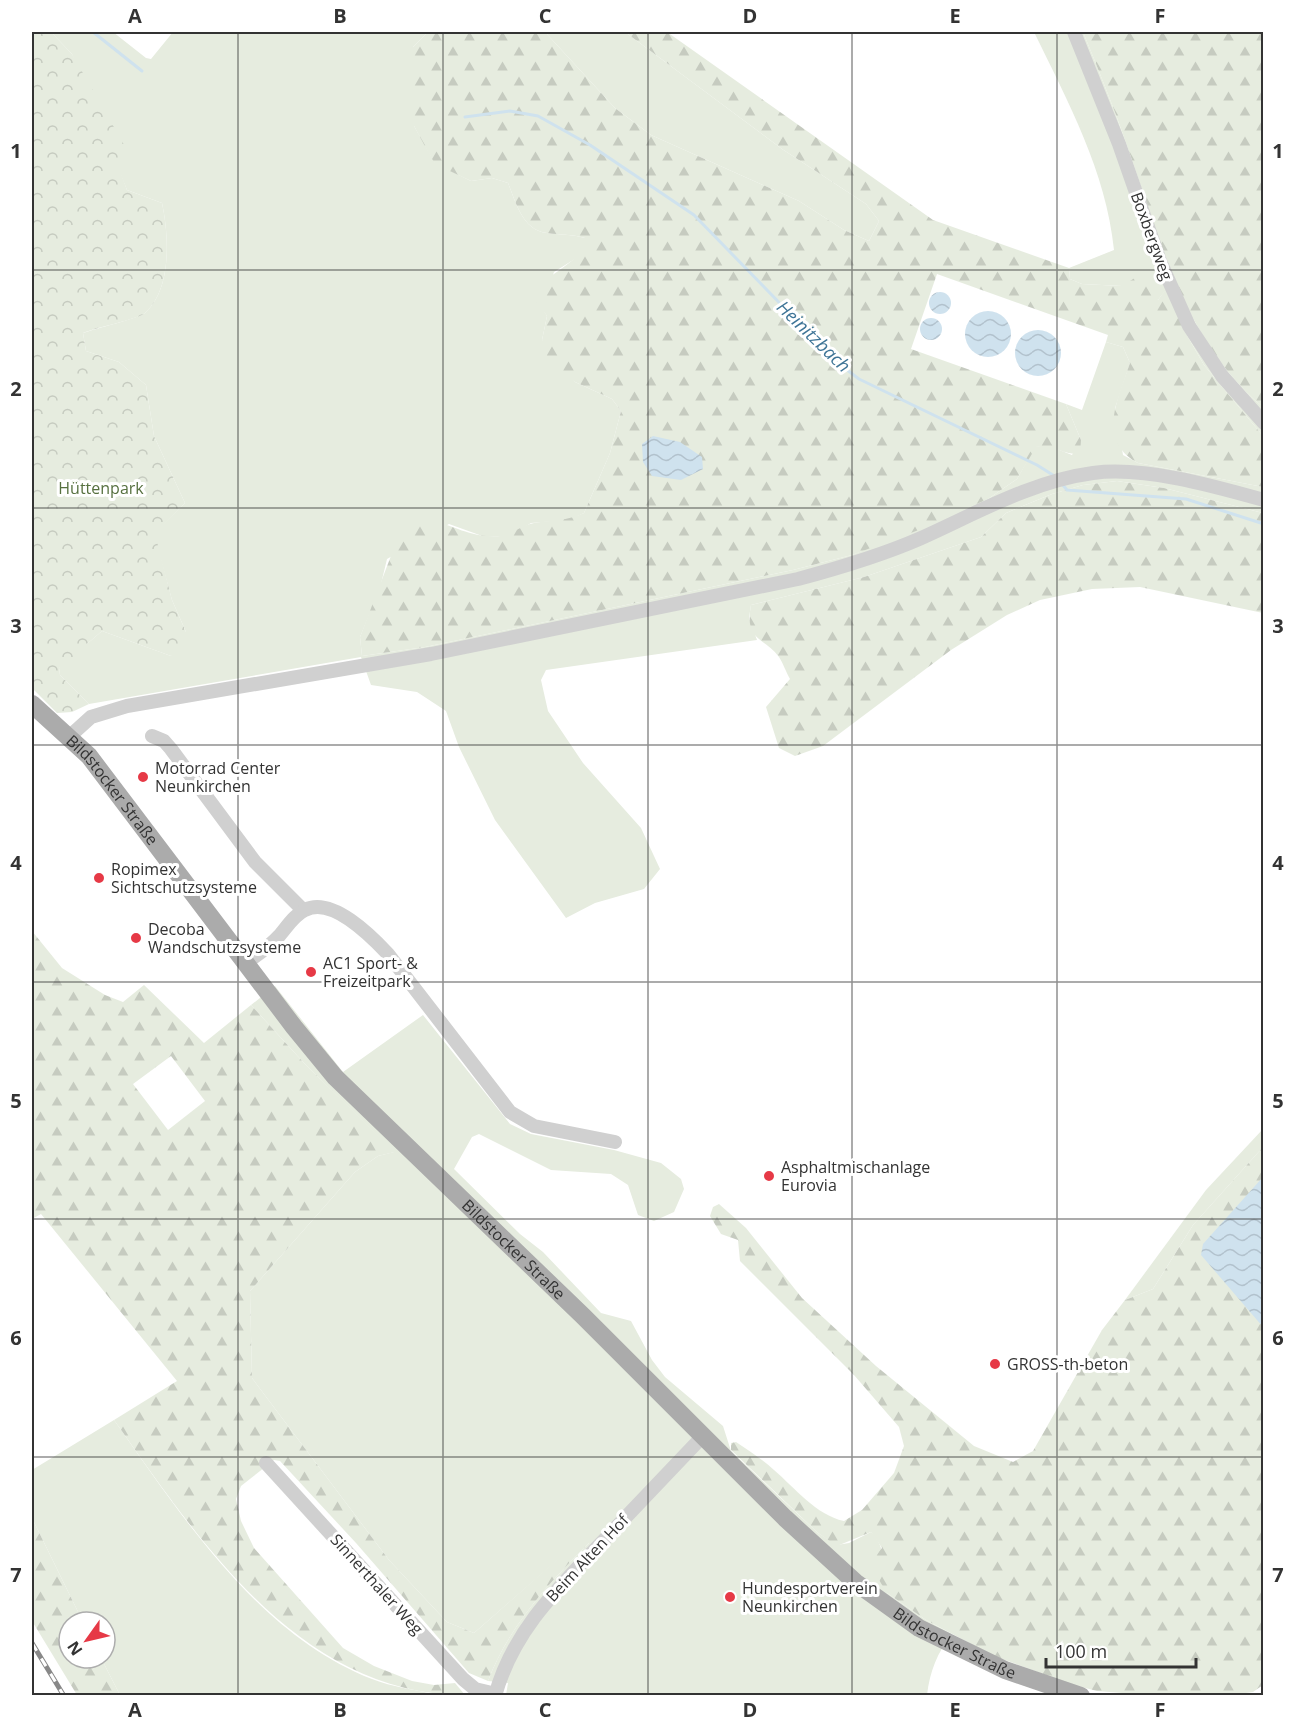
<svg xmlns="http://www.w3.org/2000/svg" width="1295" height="1727" viewBox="0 0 1295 1727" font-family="'Open Sans',sans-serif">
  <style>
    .green { fill: #e6ecdf }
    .forest { fill: url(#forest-firs); fill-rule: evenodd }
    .park { fill: url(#park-crowns) }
    .water { fill: url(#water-waves) }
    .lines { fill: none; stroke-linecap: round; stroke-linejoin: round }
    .stream { stroke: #cfe2ee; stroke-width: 3 }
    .minor { stroke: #d0d0d0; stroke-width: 14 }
    .major { stroke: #ababab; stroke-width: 18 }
    .rail-casing { stroke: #888; stroke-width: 5 }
    .rail { stroke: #fff; stroke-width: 3; stroke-dasharray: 9; stroke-linecap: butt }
    .grid { fill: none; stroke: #333; stroke-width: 1.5; stroke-opacity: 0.55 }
    .poi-dot { fill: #e63946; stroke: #fff; stroke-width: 2 }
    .labels { text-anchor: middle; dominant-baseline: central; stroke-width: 6; stroke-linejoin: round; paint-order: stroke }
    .street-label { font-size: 16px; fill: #333; stroke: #fff }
    .park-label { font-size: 16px; fill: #56703f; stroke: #fff }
    .poi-label { font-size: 16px; fill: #333; stroke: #fff; text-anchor: start }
    .water-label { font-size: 18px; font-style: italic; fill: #3f7597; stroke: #fff }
    .neatline { fill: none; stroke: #333; stroke-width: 2 }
    .grid-label { font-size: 20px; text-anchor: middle; font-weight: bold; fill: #333 }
  </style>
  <defs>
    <pattern id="forest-firs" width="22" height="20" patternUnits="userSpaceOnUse" patternTransform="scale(1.5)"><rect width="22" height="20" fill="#e6ecdf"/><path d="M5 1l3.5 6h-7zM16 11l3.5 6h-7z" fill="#c6cbc0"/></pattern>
    <pattern id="park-crowns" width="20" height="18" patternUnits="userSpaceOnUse" patternTransform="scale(1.5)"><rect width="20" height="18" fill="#e6ecdf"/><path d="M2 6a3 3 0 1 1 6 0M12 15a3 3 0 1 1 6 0" fill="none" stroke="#c6cbc0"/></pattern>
    <pattern id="water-waves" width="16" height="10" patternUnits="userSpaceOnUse" patternTransform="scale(1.5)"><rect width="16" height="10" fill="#cfe2ee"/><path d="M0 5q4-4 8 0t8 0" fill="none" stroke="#b2c2cd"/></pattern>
  </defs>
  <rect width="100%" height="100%" fill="#fff"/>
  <g class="green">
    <path d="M51,32H113L146,58L151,59L173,32H428L413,47L414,126L435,163L471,181L492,178L508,183C516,202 522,230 547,233C560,235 571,234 585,238L586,247L578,257L554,272L542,308L547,316L542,340L575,382L612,399L621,411L610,453L584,513L569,520L531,523L510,536L485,537L449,524L387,559L380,588L360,637L362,656L425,647L793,570L852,555L988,499L1017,479L1035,447L1047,445L1072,455L1081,440L1066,404L1082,410L1106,342L1123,347L1130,363L1115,408L1123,455L1138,463L1263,487V513L1164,488L1117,481L1083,485L1052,494L1006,513L981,537L864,577L751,605L749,618L757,640L546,670L541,680L548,711L583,763L641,828L660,869L644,889L595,903L566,918L495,820L459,747L446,711L417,692L371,685L361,657L89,704L60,675L59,668L102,631L171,656L186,632L172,600L154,534L185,503L154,436L146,385L119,362L86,351L83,333C94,329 139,318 145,313C172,289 169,236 162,203L127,190L72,54Z"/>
    <path d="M545,32H625L782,149L866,204L879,221L869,241L844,230L799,201L651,135L615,108Z"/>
    <path d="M1034,32H1083C1098,69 1113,105 1126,143C1159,235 1184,342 1263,407V436L1204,365L1184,330L1168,287L1158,300L1122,286L1082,284L1070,279L1069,268L1114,250C1106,171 1068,102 1034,32Z"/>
    <path d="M275,986L343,1072L423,1015L510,1124L531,1134L614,1150L661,1163L681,1179L684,1189L674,1212L654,1221L638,1215L628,1185L611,1174L551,1170L479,1134L472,1137L454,1169L520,1234L543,1252L601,1313L631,1321L652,1360L665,1377L723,1426L731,1451L818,1533L837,1545L849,1543L871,1532C887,1548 885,1572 887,1593L926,1620L952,1634C937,1653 930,1671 927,1695H506L508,1683L488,1681C509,1626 548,1584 589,1543H577L474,1633L447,1622L389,1560L252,1378L250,1291L355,1172L378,1156L394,1152L304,1063L251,1005Z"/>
    <path d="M1263,1129V1147L1193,1225L1153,1289L1125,1300L1206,1190Z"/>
    <path d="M114,1420C182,1516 257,1634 372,1679C392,1687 417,1690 438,1695H120L101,1658H105V1622H83L32,1518V1470Z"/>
  </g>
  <g class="forest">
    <path d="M428,32H545L615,108L651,135L799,201L844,230L869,241L879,221L866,204L782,149L625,32H667L933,220L1069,268L1070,279L1082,284L1122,286L1141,274L1158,300L1168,286L1184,330L1204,365L1263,436V487L1138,463C1096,440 1118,399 1130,363L1123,347L1106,342L1108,335L937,274L911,349L1066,404L1081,440L1080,454C1064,455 1052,444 1036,447L1017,479L988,499L916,531L852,555L793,570L425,647L362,656L360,637L402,527C437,511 453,533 486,536C512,539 515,527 534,523C552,520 567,521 584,513L610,453L621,411L612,399L575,382L548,360L542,340L547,316L535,300V288C551,274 573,264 585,247V238C571,234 560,235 547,233C522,230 516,202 508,183L492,178L471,181L435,164L427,150L414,126L409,99L413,47Z"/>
    <path d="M1083,32H1263V407C1184,342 1159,235 1126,143C1113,105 1098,69 1083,32Z"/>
    <path d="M1117,481L1164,488L1263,513V613L1140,587L1092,589L1040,600L1007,615L951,650L823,746L795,756L779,748L766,707L790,679C786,672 783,663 779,657C765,637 744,642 751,605L864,577L981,537L1006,513L1052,494L1083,485Z"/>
    <path d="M32,931L62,968L105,995L123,1002L144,985L204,1043L251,1005L304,1063L395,1152L378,1156L355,1172L250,1291L252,1378L389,1560L447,1622L474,1633L577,1542H590C548,1584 509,1626 488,1681L469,1673L356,1543L280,1461L274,1460L241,1486L236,1499L241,1521L254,1548L343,1648L374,1666L412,1681L434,1685L455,1683L465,1695C300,1695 199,1540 114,1420L177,1381L41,1214L32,1219ZM171,1056L205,1101L168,1130L133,1084Z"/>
    <path d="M1263,1147V1685L1253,1692L1226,1696L1147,1695L1097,1691L1070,1684L994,1656L926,1620L887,1593L876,1575L874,1558L882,1548L871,1532L837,1546L818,1533L731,1450V1443L736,1442C749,1451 762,1459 774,1470C795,1488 816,1515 844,1521L862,1510L894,1473L904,1446L899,1427L854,1375L740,1261L738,1240L721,1234L710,1216L713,1207L719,1204L746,1228L802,1298L876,1366L974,1446L1013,1462L1033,1451L1102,1330L1125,1300L1153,1289L1193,1225Z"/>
    <path d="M32,1518L83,1622H69V1658H101L120,1695H77L32,1621Z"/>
  </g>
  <path class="park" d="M32,32H51L72,54L127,150L119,168L127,190L162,203C169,236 172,289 145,313C138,319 95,328 83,333L86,351L119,362L146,385L154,436L185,503L155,534L172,600L186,632L189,649L171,656L102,631L87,644L85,660L59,668L60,675L89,704L72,712L57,713L32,688Z"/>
  <g class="water">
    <circle cx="940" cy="303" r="11"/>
    <circle cx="988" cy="334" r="23"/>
    <circle cx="931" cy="329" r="11"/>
    <circle cx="1038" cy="353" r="23"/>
    <path d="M653,436L680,442L702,457L703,469L681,480L652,476L643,462L642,444Z"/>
    <path d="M1263,1177V1327L1201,1255L1203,1244Z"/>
  </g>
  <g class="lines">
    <g class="stream">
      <path d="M93,32L142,71"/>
      <path d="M465,117L510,111L538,116L590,145L694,215L838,363L859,379L1037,465L1056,477"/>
      <path d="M1062,484L1067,490L1186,499L1264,524"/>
    </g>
    <g class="minor">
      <path d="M1074,32L1119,144L1160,261L1189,326L1222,376L1264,423"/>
      <path d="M70,736L91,717L127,706L431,654L798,579C839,568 880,556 919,539C975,514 1032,481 1093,473C1144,466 1214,486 1264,500"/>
      <path d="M152,736L164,741L171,749L255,862L303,910"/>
      <path d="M246,963C257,955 269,947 279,936C287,927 294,915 305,910C332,896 372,937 388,954L510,1112L534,1126L615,1142"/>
      <path d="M266,1463L463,1679L475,1689L496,1694"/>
      <path d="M495,1696C513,1630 559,1587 605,1539C637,1505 670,1471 703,1436"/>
    </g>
    <path class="major" id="s1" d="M32,704L89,756L294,1027L335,1077L583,1316L785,1518L855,1582L919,1628L1005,1670L1081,1696"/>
    <g class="rail-casing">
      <path id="rail" d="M32,1643L64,1696"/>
    </g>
    <use href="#rail" class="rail"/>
  </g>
  <path class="grid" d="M238,32V1696M443,32V1696M648,32V1696M852,32V1696M1057,32V1696M32,270H1264M32,508H1264M32,745H1264M32,982H1264M32,1219H1264M32,1457H1264"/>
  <g class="poi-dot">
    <circle cx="143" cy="777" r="6"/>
    <circle cx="99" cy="878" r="6"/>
    <circle cx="136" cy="938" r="6"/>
    <circle cx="311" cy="972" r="6"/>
    <circle cx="769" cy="1176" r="6"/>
    <circle cx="995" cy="1364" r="6"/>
    <circle cx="730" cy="1597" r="6"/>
  </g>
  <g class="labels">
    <g class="street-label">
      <text transform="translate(1152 236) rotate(70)">Boxbergweg</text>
      <text stroke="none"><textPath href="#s1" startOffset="118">Bildstocker Straße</textPath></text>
      <text stroke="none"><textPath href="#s1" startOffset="730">Bildstocker Straße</textPath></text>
      <text transform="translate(587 1558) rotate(-47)">Beim Alten Hof</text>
      <text transform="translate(377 1584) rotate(48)">Sinnerthaler Weg</text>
      <text stroke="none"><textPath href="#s1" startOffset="1324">Bildstocker Straße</textPath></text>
    </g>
    <g class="park-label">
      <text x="101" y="488">Hüttenpark</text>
    </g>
    <g class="poi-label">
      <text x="155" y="768">Motorrad Center<tspan x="155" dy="18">Neunkirchen</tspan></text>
      <text x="111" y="869">Ropimex<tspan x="111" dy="18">Sichtschutzsysteme</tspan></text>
      <text x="148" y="929">Decoba<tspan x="148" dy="18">Wandschutzsysteme</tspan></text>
      <text x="323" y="963">AC1 Sport- &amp;<tspan x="323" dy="18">Freizeitpark</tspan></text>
      <text x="781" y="1167">Asphaltmischanlage<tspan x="781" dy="18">Eurovia</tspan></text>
      <text x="1007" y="1364">GROSS-th-beton</text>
      <text x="742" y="1588">Hundesportverein<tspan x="742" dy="18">Neunkirchen</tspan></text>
    </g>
    <g class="water-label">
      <text transform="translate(814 336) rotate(44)">Heinitzbach</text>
    </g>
  </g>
  <rect width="1295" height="1727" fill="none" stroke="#ffffff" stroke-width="66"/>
  <g transform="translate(87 1640) rotate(236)"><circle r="28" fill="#ffffff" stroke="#adadad" stroke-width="1.5"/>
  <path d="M0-4.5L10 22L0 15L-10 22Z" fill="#e63946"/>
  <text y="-9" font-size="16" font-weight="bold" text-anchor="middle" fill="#333333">N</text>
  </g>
  <path d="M1046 1658v9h150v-9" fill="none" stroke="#333333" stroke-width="3"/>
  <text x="1055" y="1658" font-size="18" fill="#333333" stroke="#ffffff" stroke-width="4.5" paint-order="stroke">100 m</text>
  <rect x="33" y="33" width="1229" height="1661" class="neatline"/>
  <g class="grid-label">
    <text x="135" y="23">A</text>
    <text x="340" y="23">B</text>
    <text x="545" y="23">C</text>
    <text x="750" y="23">D</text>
    <text x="955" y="23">E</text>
    <text x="1160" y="23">F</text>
    <text x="16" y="158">1</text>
    <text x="1278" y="158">1</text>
    <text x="16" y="396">2</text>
    <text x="1278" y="396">2</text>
    <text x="16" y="633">3</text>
    <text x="1278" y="633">3</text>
    <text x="16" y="870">4</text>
    <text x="1278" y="870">4</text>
    <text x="16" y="1108">5</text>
    <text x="1278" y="1108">5</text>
    <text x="16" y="1345">6</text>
    <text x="1278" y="1345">6</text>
    <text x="16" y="1582">7</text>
    <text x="1278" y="1582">7</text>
    <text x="135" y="1717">A</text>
    <text x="340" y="1717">B</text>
    <text x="545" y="1717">C</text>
    <text x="750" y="1717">D</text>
    <text x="955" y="1717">E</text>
    <text x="1160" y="1717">F</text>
  </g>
</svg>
